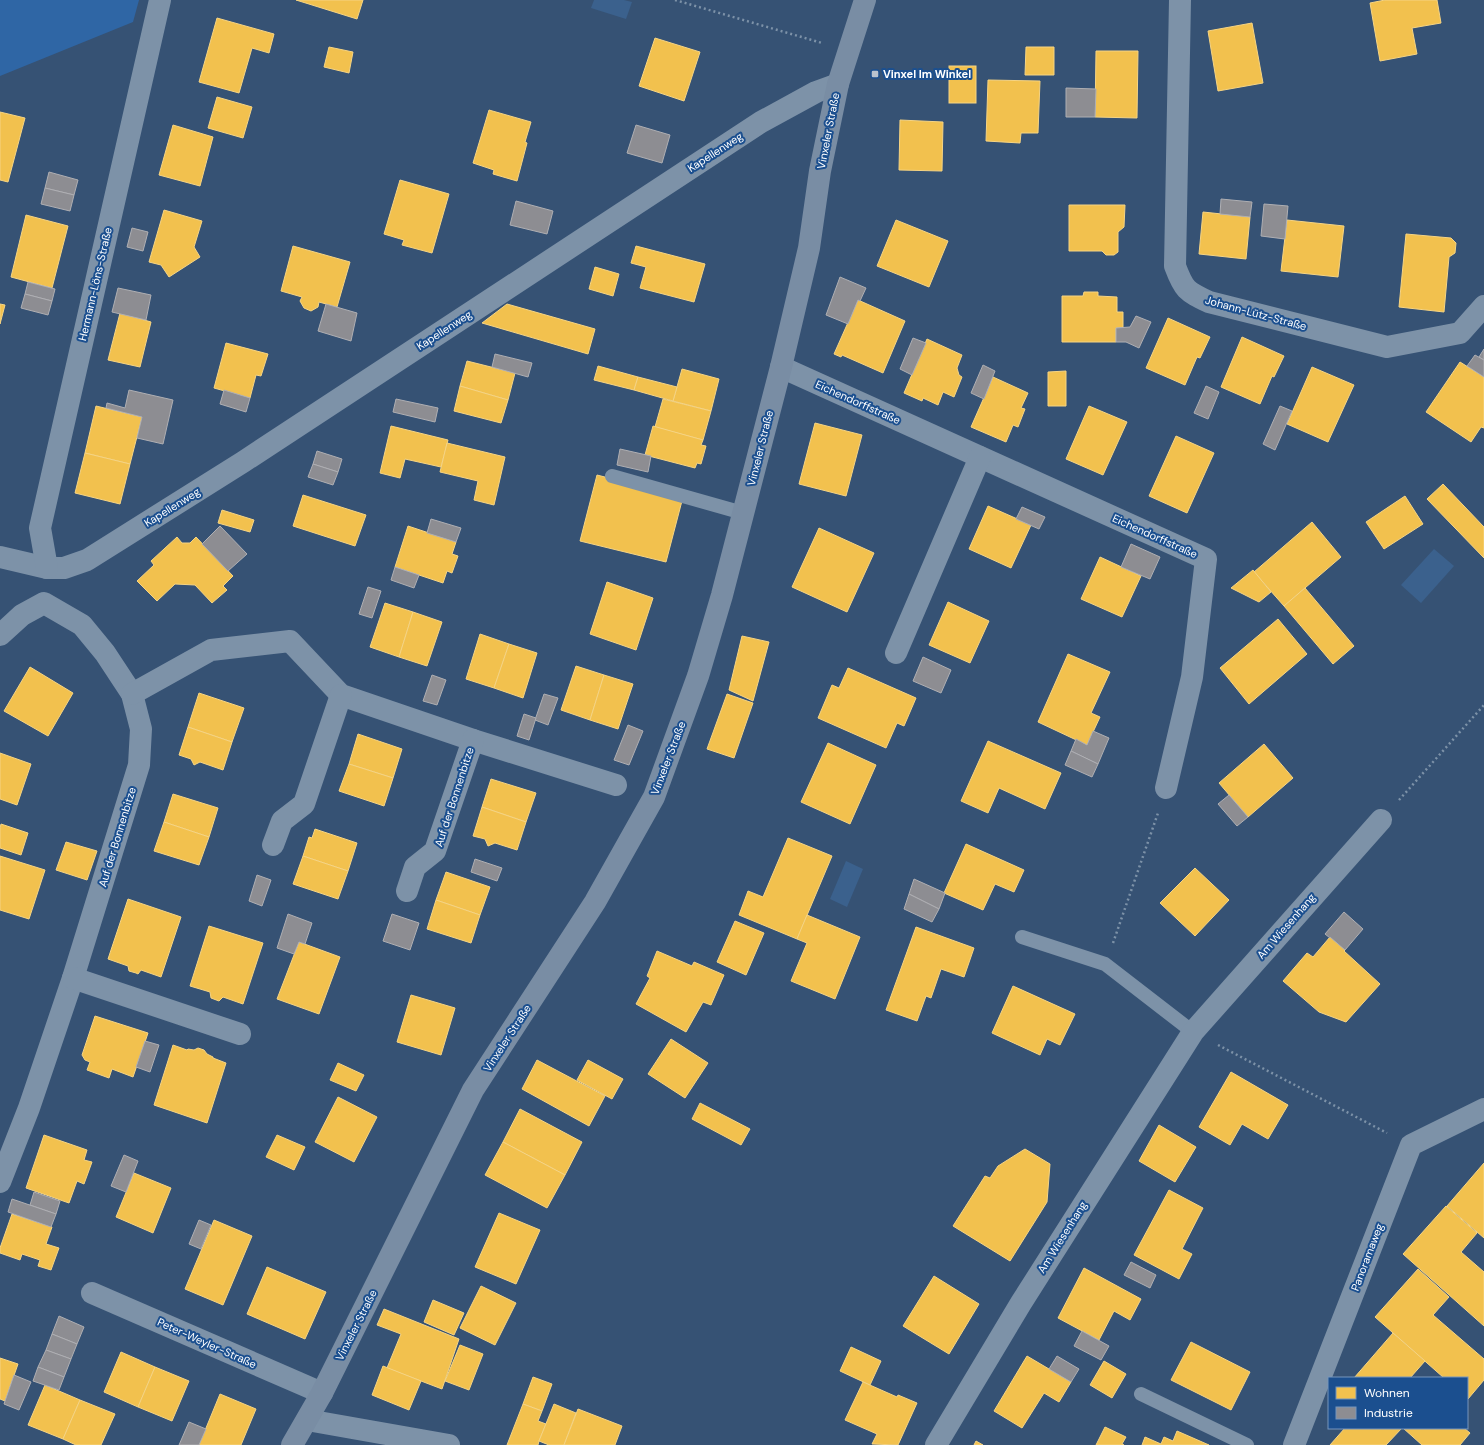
<svg xmlns="http://www.w3.org/2000/svg" width="1484" height="1445" viewBox="0 0 1484 1445" font-family="'DM Sans',sans-serif">
  <style>
    .green { fill: #2f66a5 }
    .water { fill: #3b618d }
    .homes { fill: #f2c14e; stroke: #f6d483 }
    .industry { fill: #8d8d92; stroke: #afafb3 }
    .lines { fill: none; stroke-linecap: round; stroke-linejoin: round }
    .path { stroke: #7d92a8; stroke-width: 2.5; stroke-dasharray: 2 3; stroke-linecap: butt }
    .service { stroke: #7d92a8; stroke-width: 14 }
    .minor { stroke: #7d92a8; stroke-width: 22 }
    .secondary { stroke: #798da4; stroke-width: 22 }
    .poi-dot { fill: #b9c2ce; stroke: #1b4f8f; stroke-width: 1.5 }
    .labels { text-anchor: middle; dominant-baseline: central; stroke-width: 4; stroke-linejoin: round; paint-order: stroke }
    .poi-label { font-size: 11px; font-weight: bold; fill: #fff; stroke: #1b4f8f; text-anchor: start }
    .street-label { font-size: 11px; fill: #fff; stroke: #1b4f8f }
  </style>
  <rect width="100%" height="100%" fill="#365274"/>
  <path class="green" d="M0,0H139L133,22L0,76Z"/>
  <g class="water">
    <path d="M594,0H624L632,2L626,19L591,8Z"/>
    <path d="M1434,549L1454,566L1421,603L1401,585Z"/>
    <path d="M846,861L863,869L847,907L830,899Z"/>
  </g>
  <g class="homes">
    <path d="M296,0H363L357,19Z"/>
    <path d="M1385,0H1437L1441,23L1412,28L1417,54L1380,61L1370,3Z"/>
    <path d="M217,18L274,34L269,53L252,48L239,93L199,82Z"/>
    <path d="M1252,23L1263,83L1218,91L1208,31Z"/>
    <path d="M655,38L700,52L684,101L639,86Z"/>
    <path d="M329,47L353,52L349,73L324,67Z"/>
    <path d="M1026,47H1054V75H1025Z"/>
    <path d="M1096,51H1138L1137,118L1095,117Z"/>
    <rect x="949" y="66" width="27" height="37"/>
    <path d="M988,80L1040,81L1038,133H1021L1020,143L986,141Z"/>
    <path d="M217,97L252,107L243,138L208,128Z"/>
    <path d="M489,110L531,122L525,142L527,143L517,181L493,174L494,170L473,163Z"/>
    <path d="M0,112L25,118L8,182L0,180Z"/>
    <path d="M900,120L943,122L942,171L899,170Z"/>
    <path d="M173,125L213,137L200,186L159,175Z"/>
    <path d="M400,180L449,194L432,253L402,245L404,240L384,234Z"/>
    <path d="M1069,205H1125L1124,227L1118,232V252L1114,255H1106L1102,251H1069Z"/>
    <path d="M164,210L202,221L194,247L200,257L169,277L161,265L149,262Z"/>
    <path d="M1203,212L1250,217L1246,259L1199,254Z"/>
    <path d="M26,215L68,226L52,288L11,277Z"/>
    <path d="M896,220L948,241L929,287L877,266Z"/>
    <path d="M1287,220L1344,226L1338,277L1281,271Z"/>
    <path d="M1406,234L1451,238L1456,243L1455,253L1449,257L1444,312L1399,307Z"/>
    <path d="M293,246L350,262L337,307L319,302L318,307L311,311L304,308L300,301L302,297L281,291Z"/>
    <path d="M636,246L705,264L694,302L640,288L646,267L631,263Z"/>
    <path d="M595,267L619,274L613,296L589,289Z"/>
    <path d="M1084,292H1098V296L1117,297V312H1123V328H1116V342H1062V296H1083Z"/>
    <path d="M858,300L905,321L883,373L842,355L841,357L834,354Z"/>
    <path d="M0,304L5,305L0,324Z"/>
    <path d="M507,304L595,329L588,354L482,323Z"/>
    <path d="M120,313L151,322L140,367L108,360Z"/>
    <path d="M1168,318L1210,337L1200,358L1197,357L1185,385L1146,368Z"/>
    <path d="M1242,337L1284,356L1274,377L1272,376L1260,404L1221,387Z"/>
    <path d="M927,339L962,355L957,368L959,375L962,377L954,397L943,392L938,405L923,398L922,401L904,393Z"/>
    <path d="M226,343L268,354L261,376L256,375L250,398L214,388Z"/>
    <path d="M467,361L515,373L508,400L460,386Z"/>
    <path d="M1460,362L1484,377V428L1481,427L1471,442L1426,412Z"/>
    <path d="M598,366L638,377L634,390L594,380Z"/>
    <path d="M1312,367L1354,385L1328,442L1287,424Z"/>
    <path d="M682,369L719,379L711,411L673,401Z"/>
    <path d="M1066,371V406H1048V372Z"/>
    <path d="M638,377L677,387L673,401L634,390Z"/>
    <path d="M993,377L1028,393L1021,408L1025,409L1018,427L1013,425L1006,442L971,427Z"/>
    <path d="M460,386L508,400L501,423L454,411Z"/>
    <path d="M663,399L711,411L703,440L655,427Z"/>
    <path d="M96,406L142,417L130,464L85,453Z"/>
    <path d="M1089,406L1127,422L1103,475L1066,459Z"/>
    <path d="M815,423L862,435L846,496L799,484Z"/>
    <path d="M391,426L448,440L441,467L405,459L400,478L380,473Z"/>
    <path d="M653,426L703,440L701,445L706,446L701,464L697,463L695,468L645,455Z"/>
    <path d="M1176,436L1214,453L1187,513L1149,496Z"/>
    <path d="M447,443L505,457L494,505L474,500L478,481L440,472Z"/>
    <path d="M85,453L130,464L120,504L75,493Z"/>
    <path d="M597,475L683,497L666,562L580,541Z"/>
    <path d="M1443,484L1484,527V558L1427,499Z"/>
    <path d="M303,495L366,515L355,546L293,526Z"/>
    <path d="M1405,496L1423,524L1384,549L1366,522Z"/>
    <path d="M988,506L1031,525L1011,568L969,549Z"/>
    <path d="M222,510L254,520L250,532L218,523Z"/>
    <path d="M1312,522L1341,557L1284,606L1254,572Z"/>
    <path d="M408,526L456,542L452,554L458,556L452,573L447,571L443,583L395,567Z"/>
    <path d="M819,528L874,553L847,612L792,587Z"/>
    <path d="M177,537L182,543H190L196,537L233,576L223,586L227,590L212,603L195,585L175,584L157,601L137,581L154,565L151,561Z"/>
    <path d="M1100,557L1141,576L1122,617L1081,599Z"/>
    <path d="M1253,570L1271,592L1259,602L1231,588Z"/>
    <path d="M607,582L653,598L636,650L590,634Z"/>
    <path d="M1305,588L1354,646L1333,664L1284,606Z"/>
    <path d="M948,602L989,621L970,663L929,645Z"/>
    <path d="M385,603L413,612L399,657L370,647Z"/>
    <path d="M413,612L442,622L427,666L399,657Z"/>
    <path d="M1278,619L1307,654L1249,704L1220,668Z"/>
    <path d="M480,634L509,644L494,688L466,679Z"/>
    <path d="M742,636L769,642L753,701L729,690Z"/>
    <path d="M509,644L537,653L523,698L494,688Z"/>
    <path d="M1068,654L1110,672L1091,713L1100,717L1087,745L1038,722Z"/>
    <path d="M576,666L604,675L590,720L561,710Z"/>
    <path d="M30,667L73,693L48,736L4,711Z"/>
    <path d="M848,668L916,698L904,726L897,723L886,748L818,718L832,685L839,688Z"/>
    <path d="M604,675L633,684L618,729L590,720Z"/>
    <path d="M199,693L244,708L232,742L188,727Z"/>
    <path d="M727,694L753,703L734,758L707,749Z"/>
    <path d="M188,727L232,742L223,770L200,762L194,765L191,759L179,755Z"/>
    <path d="M358,734L402,749L393,778L349,764Z"/>
    <path d="M988,741L1061,773L1045,809L999,788L988,813L961,801Z"/>
    <path d="M828,743L876,765L850,824L801,802Z"/>
    <path d="M1264,744L1293,778L1248,817L1219,783Z"/>
    <path d="M0,753L31,764L17,805L0,799Z"/>
    <path d="M349,764L393,778L384,806L339,791Z"/>
    <path d="M491,779L536,793L526,822L482,807Z"/>
    <path d="M173,794L218,808L209,837L164,822Z"/>
    <path d="M482,807L526,822L517,850L495,843L488,846L485,839L473,836Z"/>
    <path d="M164,822L209,837L199,865L154,851Z"/>
    <path d="M1,824L28,833L21,855L0,848V828Z"/>
    <path d="M315,829L357,843L348,871L303,856L309,837L312,838Z"/>
    <path d="M788,838L832,856L797,939L739,915L748,891L763,897Z"/>
    <path d="M66,842L97,851L87,880L56,870Z"/>
    <path d="M966,844L1024,870L1014,892L995,884L983,910L944,893Z"/>
    <path d="M0,856L45,870L29,919L0,910Z"/>
    <path d="M303,856L348,871L338,899L293,884Z"/>
    <path d="M1195,868L1229,900L1195,936L1160,903Z"/>
    <path d="M446,872L490,887L480,915L436,900Z"/>
    <path d="M128,899L181,917L161,977L141,970L138,974L136,973L129,971L128,966L108,959Z"/>
    <path d="M436,900L480,915L471,943L427,929Z"/>
    <path d="M807,915L860,937L835,999L791,981L807,943L797,939Z"/>
    <path d="M735,921L764,933L746,975L717,962Z"/>
    <path d="M209,926L263,943L243,1004L223,997L219,1001L211,998L210,992L190,986Z"/>
    <path d="M916,927L974,948L964,977L941,969L931,998L926,996L917,1021L886,1010Z"/>
    <path d="M1330,937L1345,950L1344,951L1380,984L1346,1022L1319,1012L1283,981L1307,953L1313,957Z"/>
    <path d="M299,942L340,957L319,1014L277,999Z"/>
    <path d="M657,951L692,966L694,962L724,975L711,1005L703,1002L686,1032L636,1004L650,978L647,976Z"/>
    <path d="M1013,986L1075,1014L1060,1045L1047,1039L1040,1055L992,1033Z"/>
    <path d="M411,995L455,1008L441,1055L397,1042Z"/>
    <path d="M95,1016L148,1033L133,1077L112,1069L109,1078L87,1070L90,1062L85,1060L82,1055Z"/>
    <path d="M671,1039L708,1063L685,1098L648,1074Z"/>
    <path d="M173,1045L187,1050L188,1049L194,1050L198,1048L204,1050L207,1054L213,1057V1058L226,1063L207,1123L154,1105Z"/>
    <path d="M537,1060L605,1096L589,1126L522,1089Z"/>
    <path d="M588,1060L623,1079L612,1099L577,1080Z"/>
    <path d="M338,1063L364,1075L356,1091L330,1080Z"/>
    <path d="M1231,1072L1288,1105L1268,1139L1242,1124L1230,1145L1199,1127Z"/>
    <path d="M338,1097L377,1117L354,1162L315,1142Z"/>
    <path d="M700,1103L750,1129L741,1145L692,1119Z"/>
    <path d="M520,1109L582,1142L565,1175L503,1142Z"/>
    <path d="M1159,1125L1196,1147L1175,1182L1139,1161Z"/>
    <path d="M44,1135L87,1150L84,1160L92,1162L84,1184L77,1181L69,1203L26,1188Z"/>
    <path d="M277,1135L305,1147L294,1170L266,1157Z"/>
    <path d="M503,1142L565,1175L547,1208L485,1175Z"/>
    <path d="M1025,1149L1050,1164L1047,1202L1010,1261L953,1226L985,1176L990,1178L998,1166Z"/>
    <path d="M1484,1163V1238L1447,1206Z"/>
    <path d="M134,1173L171,1188L153,1233L116,1217Z"/>
    <path d="M1169,1190L1203,1208L1182,1249L1192,1254L1179,1279L1134,1255Z"/>
    <path d="M1446,1206L1477,1233L1461,1252L1484,1272V1326L1403,1254Z"/>
    <path d="M499,1213L540,1230L516,1284L475,1267Z"/>
    <path d="M12,1214L52,1227L46,1244L59,1248L51,1270L38,1266L40,1260L22,1254L20,1260L0,1253V1248Z"/>
    <path d="M214,1220L252,1236L223,1305L185,1289Z"/>
    <path d="M267,1267L326,1292L305,1339L247,1314Z"/>
    <path d="M1084,1268L1141,1299L1130,1320L1114,1311L1099,1340L1058,1318Z"/>
    <path d="M1418,1269L1449,1297L1433,1315L1484,1359V1380L1468,1399L1467,1378H1444L1375,1317Z"/>
    <path d="M934,1276L979,1304L949,1354L903,1326Z"/>
    <path d="M481,1286L516,1303L495,1345L460,1328Z"/>
    <path d="M433,1300L464,1313L454,1335L424,1322Z"/>
    <path d="M384,1309L459,1339L442,1389L387,1368L401,1334L377,1325Z"/>
    <path d="M1393,1333L1425,1361L1410,1378H1354Z"/>
    <path d="M1191,1342L1250,1372L1231,1410L1171,1380Z"/>
    <path d="M460,1345L483,1354L469,1390L445,1381Z"/>
    <path d="M851,1347L881,1361L870,1385L840,1371Z"/>
    <path d="M121,1352L155,1367L138,1407L104,1392Z"/>
    <path d="M1027,1356L1071,1382L1059,1402L1044,1393L1022,1428L994,1411Z"/>
    <path d="M0,1358L18,1364L5,1401L0,1399Z"/>
    <path d="M1104,1361L1126,1374L1112,1398L1090,1385Z"/>
    <path d="M383,1366L421,1381L409,1410L372,1395Z"/>
    <path d="M155,1367L189,1381L172,1421L138,1407Z"/>
    <path d="M533,1377L552,1384L542,1411L523,1404Z"/>
    <path d="M863,1382L897,1397L898,1395L917,1403L898,1445L872,1444L877,1434L845,1420Z"/>
    <path d="M45,1385L80,1400L63,1439L28,1425Z"/>
    <path d="M220,1394L256,1409L241,1445H199Z"/>
    <path d="M80,1400L115,1414L101,1445H76L63,1439Z"/>
    <path d="M523,1404L542,1411L538,1421L546,1424L539,1441L538,1445H507Z"/>
    <path d="M554,1404L576,1413L564,1445H549L539,1441Z"/>
    <path d="M578,1409L622,1426L615,1445H564Z"/>
    <path d="M1105,1427L1126,1437L1122,1444L1124,1445H1096Z"/>
    <path d="M1345,1428H1402L1386,1445H1330Z"/>
    <path d="M1403,1428H1464L1470,1433L1460,1445H1422Z"/>
    <path d="M1177,1431L1209,1445H1142L1145,1437L1161,1444L1164,1437L1173,1441Z"/>
    <path d="M976,1441L983,1445H974Z"/>
  </g>
  <g class="industry">
    <path d="M1066,88L1096,89L1095,117H1066Z"/>
    <path d="M636,125L670,135L662,163L627,153Z"/>
    <path d="M49,172L78,180L74,195L45,188Z"/>
    <path d="M45,188L74,195L70,211L41,204Z"/>
    <path d="M1221,199L1252,202L1250,217L1220,214Z"/>
    <path d="M516,201L553,211L547,234L510,225Z"/>
    <path d="M1264,204L1288,206L1285,239L1261,236Z"/>
    <path d="M132,228L148,232L143,251L127,247Z"/>
    <path d="M840,277L866,288L860,301L858,300L848,324L826,315Z"/>
    <path d="M28,282L55,289L52,301L25,294Z"/>
    <path d="M118,288L151,295L146,320L112,312Z"/>
    <path d="M25,294L52,301L48,315L21,308Z"/>
    <path d="M326,304L357,313L351,341L318,331Z"/>
    <path d="M1136,316L1151,322L1139,348L1126,342H1116V328L1130,327Z"/>
    <path d="M913,338L926,343L912,375L900,369Z"/>
    <path d="M1484,349V360L1479,357Z"/>
    <path d="M495,354L532,363L528,377L492,367Z"/>
    <path d="M1475,355L1484,360V377L1467,366Z"/>
    <path d="M983,365L995,371L984,399L971,393Z"/>
    <path d="M1206,386L1219,392L1208,419L1194,413Z"/>
    <path d="M129,390L173,400L163,444L137,438L142,417L106,408L107,403L125,408Z"/>
    <path d="M224,390L250,398L246,412L220,404Z"/>
    <path d="M396,399L438,408L435,422L393,412Z"/>
    <path d="M1280,406L1292,411L1275,450L1263,444Z"/>
    <path d="M620,449L651,456L648,472L617,465Z"/>
    <path d="M317,451L342,459L338,472L313,464Z"/>
    <path d="M313,464L338,472L333,485L308,477Z"/>
    <path d="M1022,507L1045,517L1039,529L1016,519Z"/>
    <path d="M431,519L461,528L456,542L427,533Z"/>
    <path d="M220,526L247,554L228,571L202,544Z"/>
    <path d="M1131,544L1160,557L1150,579L1121,567Z"/>
    <path d="M395,567L419,575L414,588L391,580Z"/>
    <path d="M368,587L381,591L372,618L359,614Z"/>
    <path d="M923,657L951,670L941,693L913,681Z"/>
    <path d="M432,675L446,680L437,705L423,701Z"/>
    <path d="M544,694L558,698L548,725L535,720Z"/>
    <path d="M524,714L536,718L529,740L517,736Z"/>
    <path d="M628,725L643,731L629,765L614,760Z"/>
    <path d="M1093,731L1109,738L1098,764L1071,751L1076,739L1087,745Z"/>
    <path d="M1071,751L1098,764L1092,777L1065,765Z"/>
    <path d="M1229,795L1248,817L1237,826L1218,804Z"/>
    <path d="M475,859L502,868L497,881L471,872Z"/>
    <path d="M257,875L271,880L262,906L249,901Z"/>
    <path d="M914,879L945,893L939,909L909,894Z"/>
    <path d="M909,894L939,909L932,922L904,909Z"/>
    <path d="M1344,912L1363,929L1345,950L1330,937V938L1325,934Z"/>
    <path d="M288,914L312,923L305,944L299,942L294,954L277,948Z"/>
    <path d="M392,914L419,923L410,950L383,941Z"/>
    <path d="M145,1041L159,1045L150,1072L136,1067Z"/>
    <path d="M124,1155L138,1161L126,1192L111,1186Z"/>
    <path d="M34,1192L60,1201L56,1214L30,1205Z"/>
    <path d="M12,1199L56,1214L51,1227L8,1212Z"/>
    <path d="M199,1220L211,1225L201,1249L189,1244Z"/>
    <path d="M1131,1262L1156,1275L1150,1288L1124,1275Z"/>
    <path d="M59,1316L84,1327L77,1344L52,1334Z"/>
    <path d="M1082,1331L1109,1346L1101,1360L1074,1346Z"/>
    <path d="M52,1334L77,1344L71,1359L46,1350Z"/>
    <path d="M46,1350L71,1359L64,1377L38,1367Z"/>
    <path d="M1057,1356L1079,1369L1071,1382L1049,1369Z"/>
    <path d="M38,1367L64,1377L59,1390L33,1381Z"/>
    <path d="M14,1375L31,1382L19,1410L4,1404Z"/>
    <path d="M189,1422L206,1429L199,1445H179Z"/>
  </g>
  <g class="lines">
    <g class="path">
      <path d="M675,0L822,43"/>
      <path d="M1399,800L1484,705"/>
      <path d="M1113,943L1158,813"/>
      <path d="M1218,1045L1387,1133"/>
    </g>
    <g class="service">
      <path d="M612,476L743,513"/>
      <path d="M1022,937L1105,964L1193,1032"/>
      <path d="M1141,1394L1247,1445"/>
    </g>
    <g class="minor">
      <path d="M1180,0L1175,266C1184,290 1186,291 1209,302L1387,347L1460,333L1484,306"/>
      <path d="M781,367L1206,559L1192,677L1166,788"/>
      <path d="M0,557L47,568H64L87,560L243,462L761,122L816,92L838,84"/>
      <path d="M47,568L40,528L160,0"/>
      <path d="M0,635L22,615L44,603L82,625L105,653L132,694L141,729L139,765L73,978L29,1108L0,1182"/>
      <path d="M896,653L980,457"/>
      <path d="M132,694L211,650L290,641L341,695L473,740L616,785"/>
      <path d="M273,845L282,821L304,804L341,695"/>
      <path d="M407,891L415,867L435,851L473,740"/>
      <path d="M73,978L240,1034"/>
      <path d="M92,1293L322,1393"/>
      <path d="M307,1420L449,1445"/>
      <path d="M936,1445L1021,1303L1193,1032L1381,820"/>
      <path d="M1294,1445L1411,1145L1484,1109"/>
    </g>
    <path class="secondary" d="M292,1445L322,1393L473,1090L595,902L654,797L698,676L722,595L781,367L809,248L820,171L838,84L865,0"/>
  </g>
  <rect class="poi-dot" x="871" y="70" width="8" height="8" rx="2"/>
  <g class="labels">
    <g class="poi-label">
      <text x="883" y="74">Vinxel Im Winkel</text>
    </g>
    <g class="street-label">
      <text transform="translate(828 131) rotate(-79)">Vinxeler Straße</text>
      <text transform="translate(715 152) rotate(-33)">Kapellenweg</text>
      <text transform="translate(95 284) rotate(-77)">Hermann-Löns-Straße</text>
      <text transform="translate(1256 313) rotate(15)">Johann-Lütz-Straße</text>
      <text transform="translate(444 330) rotate(-33)">Kapellenweg</text>
      <text transform="translate(858 402) rotate(24)">Eichendorffstraße</text>
      <text transform="translate(760 448) rotate(-76)">Vinxeler Straße</text>
      <text transform="translate(172 507) rotate(-32)">Kapellenweg</text>
      <text transform="translate(1155 536) rotate(24)">Eichendorffstraße</text>
      <text transform="translate(668 758) rotate(-69)">Vinxeler Straße</text>
      <text transform="translate(454 797) rotate(-72)">Auf der Bonnenbitze</text>
      <text transform="translate(117 837) rotate(-73)">Auf der Bonnenbitze</text>
      <text transform="translate(1286 926) rotate(-49)">Am Wiesenhang</text>
      <text transform="translate(507 1038) rotate(-57)">Vinxeler Straße</text>
      <text transform="translate(1062 1237) rotate(-58)">Am Wiesenhang</text>
      <text transform="translate(1367 1257) rotate(-69)">Panoramaweg</text>
      <text transform="translate(356 1325) rotate(-63)">Vinxeler Straße</text>
      <text transform="translate(207 1343) rotate(24)">Peter-Weyler-Straße</text>
    </g>
  </g>
  <rect x="1328" y="1377" width="140" height="52" fill="#1b4f8f" stroke="#7695bc"/>
  <rect x="1336" y="1387" width="20" height="12" fill="#f2c14e" stroke="#7695bc"/>
  <text x="1364" y="1397" font-size="12" fill="#ffffff">Wohnen</text>
  <rect x="1336" y="1407" width="20" height="12" fill="#8d8d92" stroke="#7695bc"/>
  <text x="1364" y="1417" font-size="12" fill="#ffffff">Industrie</text>
</svg>
